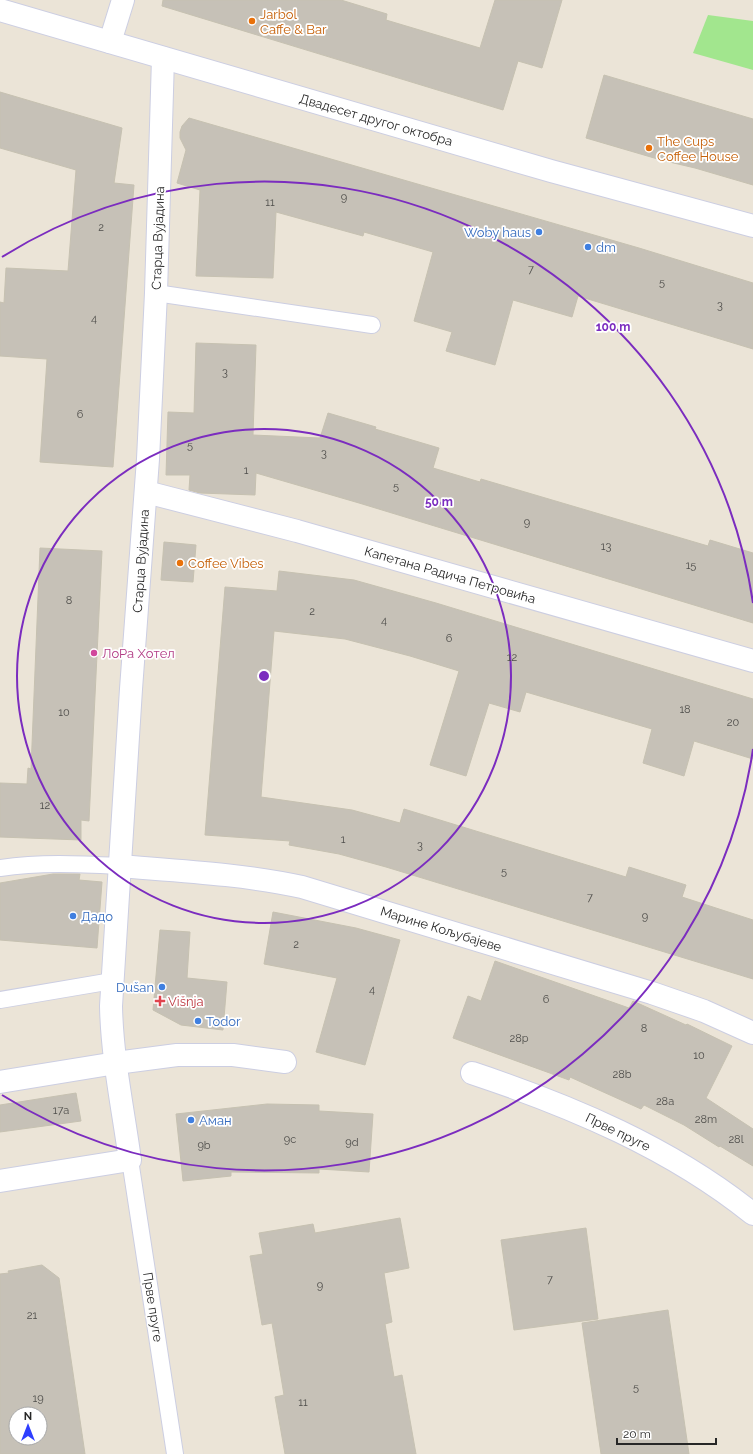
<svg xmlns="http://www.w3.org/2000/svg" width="753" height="1454" viewBox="0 0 753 1454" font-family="Raleway,sans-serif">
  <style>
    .green { fill: #a2e68e }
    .building { fill: #c6c1b7; stroke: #c6c1b1; fill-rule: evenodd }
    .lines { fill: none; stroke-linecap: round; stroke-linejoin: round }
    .service-casing { stroke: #cccee2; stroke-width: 18 }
    .minor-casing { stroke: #cccee2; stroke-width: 24 }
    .secondary-casing { stroke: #cccee2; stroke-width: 24 }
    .service { stroke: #fff; stroke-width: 16 }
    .minor { stroke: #fff; stroke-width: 22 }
    .secondary { stroke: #fff; stroke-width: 22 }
    .ring { fill: none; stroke: #7b2cbf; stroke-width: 2 }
    .food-dot { fill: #e8710a; stroke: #fff; stroke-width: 1.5 }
    .shop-dot { fill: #3f7fe0; stroke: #fff; stroke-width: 1.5 }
    .hotel-dot { fill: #d1479c; stroke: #fff; stroke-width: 1.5 }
    .health-dot { fill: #e0444e; stroke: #fff; stroke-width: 1.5 }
    .labels { text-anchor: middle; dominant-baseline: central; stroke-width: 3.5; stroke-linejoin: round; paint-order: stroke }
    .number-label { font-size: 11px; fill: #4f4e4b }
    .food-label { font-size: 13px; fill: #c56008; stroke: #fff; text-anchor: start }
    .street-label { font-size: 13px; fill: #272727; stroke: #fff }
    .shop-label { font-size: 13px; fill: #366cbe; stroke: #fff; text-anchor: start }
    .hotel-label { font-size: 13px; fill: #b23c85; stroke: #fff; text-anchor: start }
    .health-label { font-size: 13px; fill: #be3a42; stroke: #fff; text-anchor: start }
    .centre { fill: #7b2cbf; stroke: #fff; stroke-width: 2 }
    .ring-label { font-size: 12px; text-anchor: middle; font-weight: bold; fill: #7b2cbf; stroke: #fff; stroke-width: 3.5; stroke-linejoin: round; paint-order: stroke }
  </style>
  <rect width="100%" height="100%" fill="#ebe4d7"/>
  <path class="green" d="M708,15L753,21V70L693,53Z"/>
  <g class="building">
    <path d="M163,0H341L387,14L386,20L480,48L495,0H562L542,68L518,61L503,110L162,6Z"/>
    <path d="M604,75L753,119V185L695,168L661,160L586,138Z"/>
    <path d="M0,92L122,128L114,183L134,185L113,467L40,462L47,359L0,356V302L4,303L6,268L68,271L76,170L0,148Z"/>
    <path d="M189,118L639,248L753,283V349L578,296L572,317L513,300L495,365L446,351L452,332L414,321L433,252L364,232L363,236L276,212L273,278L196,276L200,190L177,183L186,150L180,138V132L182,126Z"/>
    <path d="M196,343L256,345L253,435L320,438L328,413L376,427L375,429L439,448L433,468L480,482L481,479L708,546L710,540L753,553V623L359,503L256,473L255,495L200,493L189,490L190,475H166L168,412L194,413Z"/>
    <path d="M164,542L196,545L193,582L161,580Z"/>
    <path d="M40,548L102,551L89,821L81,820V840L0,837V783L27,784L28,768L31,769Z"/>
    <path d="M279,571L354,580L436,603L753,699V759L694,741L684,776L643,763L652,729L526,692L520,712L489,703L466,776L430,765L459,671L410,656L345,639L274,631L261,797L352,810L400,823L404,809L626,877L629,867L686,885L682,897L753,920V979L386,867L339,854L289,845L290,841L205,835L225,587L277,591Z"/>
    <path d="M53,874H80L79,880L102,882L97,948L0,940V883Z"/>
    <path d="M273,912L356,928L400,940L365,1065L316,1052L337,978L264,964Z"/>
    <path d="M160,930L190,932L187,978L227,982L223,1030L181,1025L153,1010Z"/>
    <path d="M495,961L629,1008L633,1001L686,1025L687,1024L732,1046L706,1098L753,1129V1166L720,1146L719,1147L684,1125L644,1105L641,1109L570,1077L569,1080L453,1038L468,996L481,1001Z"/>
    <path d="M76,1093L81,1121L0,1132V1105Z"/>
    <path d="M267,1104L319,1105V1111L373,1114L369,1172L319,1169V1173L231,1172V1176L183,1181L176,1114Z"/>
    <path d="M400,1218L409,1268L384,1273L392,1322L385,1324L394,1377L402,1375L416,1454H285L275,1397L284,1395L272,1323L262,1325L250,1256L263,1254L259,1233L313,1224L315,1233Z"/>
    <path d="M586,1228L598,1319L514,1330L501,1240Z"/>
    <path d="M42,1265L59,1278L85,1454H0V1274L9,1273L8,1271ZM16,1414H40V1438H16Z"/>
    <path d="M668,1310L689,1454H601L582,1323Z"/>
  </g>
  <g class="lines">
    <g class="service-casing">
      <g id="service">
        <path d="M156,293L372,325"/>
        <path d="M0,868C39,862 80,864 119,866"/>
        <path d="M0,1000L112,981"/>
        <path d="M130,1160L175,1454"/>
      </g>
    </g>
    <g class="minor-casing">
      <g id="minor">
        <path d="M110,42L123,0"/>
        <path d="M146,492L297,531L753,661"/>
        <path d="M119,866C180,871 242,874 302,887L652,993L704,1011L753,1033"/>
        <path d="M472,1073C571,1106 671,1148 753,1214"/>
        <path d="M0,1082L116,1063L177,1055H233L285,1062"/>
        <path d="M0,1181L130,1160C123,1109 112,1057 111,1006L131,689L148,459L156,293L163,58"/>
      </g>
    </g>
    <g class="secondary-casing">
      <path id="secondary" d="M0,10L551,171L753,226"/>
    </g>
    <use href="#service" class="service"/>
    <use href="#minor" class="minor"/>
    <use href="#secondary" class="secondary"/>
  </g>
  <g class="ring">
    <circle cx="264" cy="676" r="247"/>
    <path d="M753 749A494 494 0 0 1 2 1095M2 257A494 494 0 0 1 753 603"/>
  </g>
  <g class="food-dot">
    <circle cx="252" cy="21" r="4"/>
    <circle cx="649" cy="148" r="4"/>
    <circle cx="180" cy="563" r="4"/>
  </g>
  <g class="shop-dot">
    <circle cx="539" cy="232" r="4"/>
    <circle cx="588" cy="247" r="4"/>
    <circle cx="73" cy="916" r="4"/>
    <circle cx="162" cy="987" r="4"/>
    <circle cx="198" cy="1021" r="4"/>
    <circle cx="191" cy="1120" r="4"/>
  </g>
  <circle class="hotel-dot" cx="94" cy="653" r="4"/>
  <path class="health-dot" d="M158 995h4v4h4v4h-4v4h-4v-4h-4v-4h4z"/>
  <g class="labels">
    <g class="number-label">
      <text x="344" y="197">9</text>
      <text x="270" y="202">11</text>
      <text x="101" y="227">2</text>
      <text x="531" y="269">7</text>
      <text x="662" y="282">5</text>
      <text x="720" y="305">3</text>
      <text x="94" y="318">4</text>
      <text x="225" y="372">3</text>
      <text x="80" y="414">6</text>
      <text x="190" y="445">5</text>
      <text x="324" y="453">3</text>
      <text x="246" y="470">1</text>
      <text x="396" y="486">5</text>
      <text x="527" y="522">9</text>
      <text x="606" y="546">13</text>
      <text x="691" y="565">15</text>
      <text x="69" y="600">8</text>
      <text x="312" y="611">2</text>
      <text x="384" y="620">4</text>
      <text x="449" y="638">6</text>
      <text x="512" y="657">12</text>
      <text x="685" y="709">18</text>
      <text x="64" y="712">10</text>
      <text x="733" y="722">20</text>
      <text x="45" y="805">12</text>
      <text x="343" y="839">1</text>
      <text x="420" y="845">3</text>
      <text x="504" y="871">5</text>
      <text x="590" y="897">7</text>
      <text x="645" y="916">9</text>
      <text x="296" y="944">2</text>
      <text x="372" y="989">4</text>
      <text x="546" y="999">6</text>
      <text x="644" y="1028">8</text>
      <text x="519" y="1038">28p</text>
      <text x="699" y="1055">10</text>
      <text x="622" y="1074">28b</text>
      <text x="665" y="1101">28a</text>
      <text x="61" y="1110">17a</text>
      <text x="706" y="1119">28m</text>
      <text x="290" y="1139">9c</text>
      <text x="736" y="1139">28l</text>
      <text x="352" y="1142">9d</text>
      <text x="204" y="1145">9b</text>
      <text x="550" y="1279">7</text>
      <text x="320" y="1285">9</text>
      <text x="32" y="1315">21</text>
      <text x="636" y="1387">5</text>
      <text x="38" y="1398">19</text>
      <text x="303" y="1402">11</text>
    </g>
    <g class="food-label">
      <text x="260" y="14">Jarbol<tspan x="260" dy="15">Caffe &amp; Bar</tspan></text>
      <text x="657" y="141">The Cups<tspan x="657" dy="15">Coffee House</tspan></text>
      <text x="188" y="563">Coffee Vibes</text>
    </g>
    <g class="street-label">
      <text transform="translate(376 120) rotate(16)">Двадесет другог октобра</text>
      <text transform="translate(158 238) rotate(-88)">Старца Вујадина</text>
      <text transform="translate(141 561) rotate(-86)">Старца Вујадина</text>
      <text transform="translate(450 575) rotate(16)">Капетана Радича Петровића</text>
      <text transform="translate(441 929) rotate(17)">Марине Кољубајеве</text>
      <text transform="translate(618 1132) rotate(26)">Прве пруге</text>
      <text transform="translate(153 1307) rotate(81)">Прве пруге</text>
    </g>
    <g class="shop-label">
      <text x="531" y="232" text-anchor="end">Woby haus</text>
      <text x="596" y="247">dm</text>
      <text x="81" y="916">Дадо</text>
      <text x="154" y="987" text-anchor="end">Dušan</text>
      <text x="206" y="1021">Todor</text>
      <text x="199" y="1120">Аман</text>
    </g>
    <g class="hotel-label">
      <text x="102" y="653">ЛоРа Хотел</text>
    </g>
    <g class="health-label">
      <text x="168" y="1001">Višnja</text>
    </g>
  </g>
  <circle cx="264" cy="676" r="6" class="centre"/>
  <g class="ring-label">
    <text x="613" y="331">100 m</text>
    <text x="439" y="506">50 m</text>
  </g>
  <g transform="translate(28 1426)"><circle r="19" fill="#ffffff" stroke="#a9a9a9"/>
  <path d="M0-3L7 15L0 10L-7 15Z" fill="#2f3fff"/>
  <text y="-6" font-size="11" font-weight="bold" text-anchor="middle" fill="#272727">N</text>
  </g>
  <path d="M617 1438v6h99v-6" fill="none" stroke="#272727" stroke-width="2"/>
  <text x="623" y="1438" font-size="12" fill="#272727" stroke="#ffffff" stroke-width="3" paint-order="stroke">20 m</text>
</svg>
